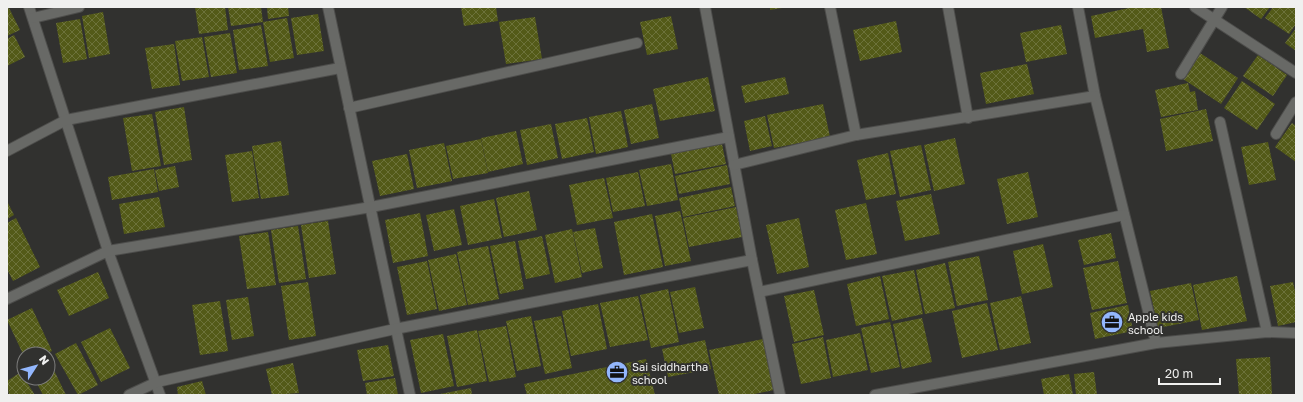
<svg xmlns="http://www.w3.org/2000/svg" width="1303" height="402" viewBox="0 0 1303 402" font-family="'Golos Text',sans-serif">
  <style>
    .building { fill: url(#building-cross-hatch) }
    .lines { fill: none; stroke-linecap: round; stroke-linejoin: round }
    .street-casing { stroke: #4d4d4b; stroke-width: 12 }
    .street { stroke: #686966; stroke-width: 10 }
    .labels { text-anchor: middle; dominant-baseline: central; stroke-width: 4; stroke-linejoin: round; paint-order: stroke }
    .poi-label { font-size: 11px; fill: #f0f0ef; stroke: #31312f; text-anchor: start }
  </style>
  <defs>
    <pattern id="building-cross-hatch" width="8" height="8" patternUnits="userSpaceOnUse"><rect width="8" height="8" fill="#535a18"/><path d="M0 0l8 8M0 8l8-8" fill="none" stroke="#6c723a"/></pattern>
  </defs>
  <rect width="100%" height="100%" fill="#31312f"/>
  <g class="building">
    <path d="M195,7H225L228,30L199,34Z"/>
    <path d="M228,7H261L263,22L231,26Z"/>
    <path d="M267,7H288L289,16L268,19Z"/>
    <path d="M461,7H496L498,21L464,26Z"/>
    <path d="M770,7H782V8L770,10Z"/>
    <path d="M1134,7H1161L1169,48L1147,52L1143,29L1095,38L1091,16Z"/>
    <path d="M1244,7H1270L1261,19Z"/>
    <path d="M1273,7H1296V24L1289,34L1265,18Z"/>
    <path d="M9,8L20,30L7,36V9Z"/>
    <path d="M103,12L110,54L89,58L82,16Z"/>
    <path d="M318,14L324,51L297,55L291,18Z"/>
    <path d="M671,16L678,49L647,55L640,22Z"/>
    <path d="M535,17L542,59L506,64L499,22Z"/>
    <path d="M287,18L294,58L270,62L263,22Z"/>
    <path d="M80,19L87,59L63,63L56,23Z"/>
    <path d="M896,21L902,52L860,61L853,30Z"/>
    <path d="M261,25L268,66L239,70L233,30Z"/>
    <path d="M1061,25L1067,54L1026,62L1020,33Z"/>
    <path d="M1296,28V51L1285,43Z"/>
    <path d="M230,33L237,73L211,77L204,37Z"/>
    <path d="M14,35L25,57L7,66V39Z"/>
    <path d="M202,37L209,77L182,81L175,41Z"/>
    <path d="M174,44L180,85L152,89L145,48Z"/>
    <path d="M1200,53L1238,78L1221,104L1183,79Z"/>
    <path d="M1258,55L1287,75L1273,96L1243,76Z"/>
    <path d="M1027,64L1034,94L986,104L980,73Z"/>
    <path d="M708,77L715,111L660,121L653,89Z"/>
    <path d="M785,77L789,94L745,103L741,86Z"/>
    <path d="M1242,81L1275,104L1257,130L1224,108Z"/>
    <path d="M1188,83L1190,92L1195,91L1198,110L1161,117L1155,90Z"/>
    <path d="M652,104L659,138L631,144L624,110Z"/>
    <path d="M823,104L830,137L774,148L767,115Z"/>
    <path d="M184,107L192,160L164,165L155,112Z"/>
    <path d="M1206,109L1213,141L1166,151L1160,119Z"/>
    <path d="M621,111L628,147L596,154L589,117Z"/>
    <path d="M152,114L161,166L132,171L123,118Z"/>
    <path d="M765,116L772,146L750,151L744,121Z"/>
    <path d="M587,118L594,152L562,159L555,124Z"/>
    <path d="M1292,123L1296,126V162L1275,147Z"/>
    <path d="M551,124L558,158L527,165L520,130Z"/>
    <path d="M516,131L523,164L488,172L481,138Z"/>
    <path d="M955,138L965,184L934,191L924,145Z"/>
    <path d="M481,139L488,173L453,179L446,146Z"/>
    <path d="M281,141L289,195L261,199L252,146Z"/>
    <path d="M1268,142L1276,180L1249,185L1241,147Z"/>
    <path d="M444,143L452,181L417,188L409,150Z"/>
    <path d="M722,144L726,164L675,174L671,154Z"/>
    <path d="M921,145L931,190L900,197L890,151Z"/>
    <path d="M252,151L259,198L232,202L225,155Z"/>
    <path d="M888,153L896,194L866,200L857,160Z"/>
    <path d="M407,154L414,189L380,196L372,161Z"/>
    <path d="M671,164L678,200L647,206L639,170Z"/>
    <path d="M727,165L730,184L679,194L675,176Z"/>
    <path d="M175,166L179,187L159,191L155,170Z"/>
    <path d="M154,169L158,192L112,200L108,177Z"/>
    <path d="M638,172L645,206L613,212L606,178Z"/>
    <path d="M1028,172L1038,217L1007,224L997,179Z"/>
    <path d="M604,178L613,218L577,225L569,185Z"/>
    <path d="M731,187L735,206L683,217L679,198Z"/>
    <path d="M529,191L537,230L504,237L496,198Z"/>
    <path d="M931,194L940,234L905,241L896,201Z"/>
    <path d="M159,197L165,227L124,234L119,204Z"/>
    <path d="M494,199L502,238L468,245L460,206Z"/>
    <path d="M7,201L14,215L7,219Z"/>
    <path d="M866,203L877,254L846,260L835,210Z"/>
    <path d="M736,207L742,237L689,247L683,218Z"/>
    <path d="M454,209L462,245L434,251L426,215Z"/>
    <path d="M680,211L691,261L665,266L655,216Z"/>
    <path d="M420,213L428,256L393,263L385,220Z"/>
    <path d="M652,214L663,267L624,275L614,222Z"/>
    <path d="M16,218L40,267L13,281L7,269V223Z"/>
    <path d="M799,218L809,267L777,274L766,225Z"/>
    <path d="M328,221L336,274L309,278L301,225Z"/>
    <path d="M298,226L306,279L279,283L271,230Z"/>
    <path d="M595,228L603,268L582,273L573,232Z"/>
    <path d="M572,229L582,277L555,283L545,235Z"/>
    <path d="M268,232L276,285L247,289L239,236Z"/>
    <path d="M1111,233L1116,258L1084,265L1078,240Z"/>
    <path d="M542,236L550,274L526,279L518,241Z"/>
    <path d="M515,241L524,289L500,294L490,246Z"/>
    <path d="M1043,244L1053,287L1022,294L1013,251Z"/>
    <path d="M488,246L499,299L468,305L457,252Z"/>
    <path d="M456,254L467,305L439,311L428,260Z"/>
    <path d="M979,256L988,300L957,306L948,262Z"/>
    <path d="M427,261L437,309L407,315L397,267Z"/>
    <path d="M1118,261L1127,303L1092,310L1083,268Z"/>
    <path d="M945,263L955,308L925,314L916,270Z"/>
    <path d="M914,270L923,314L892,321L882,276Z"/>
    <path d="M98,272L109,298L69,316L57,290Z"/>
    <path d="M880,276L889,319L856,326L847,284Z"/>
    <path d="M1237,276L1247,321L1202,330L1193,285Z"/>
    <path d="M308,282L316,336L289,340L281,286Z"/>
    <path d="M1293,282L1296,296V322L1278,326L1270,286Z"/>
    <path d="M1191,283L1199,320L1158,328L1150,291Z"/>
    <path d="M695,287L704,328L679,333L670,292Z"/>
    <path d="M668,289L679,342L651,348L640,295Z"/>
    <path d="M814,290L824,335L794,342L784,296Z"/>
    <path d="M638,296L648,340L610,347L600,303Z"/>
    <path d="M1021,296L1031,343L1000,350L990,303Z"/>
    <path d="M248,297L254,336L232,340L226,300Z"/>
    <path d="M220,301L228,351L200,355L192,305Z"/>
    <path d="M987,303L998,350L962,358L952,311Z"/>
    <path d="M598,304L607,349L571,356L562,311Z"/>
    <path d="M1128,305L1133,331L1095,339L1090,313Z"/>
    <path d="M32,308L52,351L45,354H23L7,320Z"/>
    <path d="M531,316L541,366L517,371L506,321Z"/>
    <path d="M561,316L572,368L545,374L534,321Z"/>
    <path d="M922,318L932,362L902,369L893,324Z"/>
    <path d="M890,322L900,367L871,373L861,328Z"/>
    <path d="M506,326L516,377L489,382L478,331Z"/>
    <path d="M110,328L130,368L101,382L81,342Z"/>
    <path d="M477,330L487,381L457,387L447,336Z"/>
    <path d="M860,333L868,370L833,377L826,340Z"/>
    <path d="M443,334L454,386L421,393L410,340Z"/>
    <path d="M823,337L831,378L801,384L792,344Z"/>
    <path d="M763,339L774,390L750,395H719L709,350Z"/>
    <path d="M705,340L711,369L668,377L662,349Z"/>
    <path d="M76,343L98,385L78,395L55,354Z"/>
    <path d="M388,345L394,376L363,381L357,350Z"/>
    <path d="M1270,357L1272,395H1239L1236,359Z"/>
    <path d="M48,358L66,395H43L34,378H48Z"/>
    <path d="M646,359L655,395H527L524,384Z"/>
    <path d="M293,363L299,393L272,395L266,369Z"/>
    <path d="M21,372L24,378L35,395H9L7,381Z"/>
    <path d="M1094,372L1097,395H1076L1074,374Z"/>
    <path d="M1069,374L1073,395H1044L1041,379Z"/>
    <path d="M395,378L398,395H367L365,383Z"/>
    <path d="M202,381L206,395H178L177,387Z"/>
    <path d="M471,388L472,395H440V394Z"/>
  </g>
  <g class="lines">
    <g class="street-casing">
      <g id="street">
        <path d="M29,7L108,251L160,395"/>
        <path d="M328,7L410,395"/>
        <path d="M705,7L752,260L780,395"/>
        <path d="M830,7L856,135"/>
        <path d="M948,7L968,118"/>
        <path d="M1078,7L1095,96L1156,343"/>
        <path d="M1195,7L1296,73"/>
        <path d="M33,18L79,7"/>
        <path d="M1181,74L1222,7"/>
        <path d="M349,108L637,43"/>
        <path d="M1220,122L1267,332"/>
        <path d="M1276,134L1296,102"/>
        <path d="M7,151L66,120L340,68"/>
        <path d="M734,165L856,135L1095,96"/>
        <path d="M759,292L1124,215"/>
        <path d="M7,299L108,251L371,207L729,137"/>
        <path d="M129,395L157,382L395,329L752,260"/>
        <path d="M875,395L1156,343L1267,332L1296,333"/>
      </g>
    </g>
    <use href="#street" class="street"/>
  </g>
  <defs>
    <g id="office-disc" transform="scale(1.15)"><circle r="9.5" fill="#93b7fd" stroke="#31312f"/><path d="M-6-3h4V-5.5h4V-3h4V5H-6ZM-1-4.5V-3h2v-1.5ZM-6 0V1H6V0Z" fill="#111"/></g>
  </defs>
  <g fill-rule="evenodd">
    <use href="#office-disc" x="1112" y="322"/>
    <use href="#office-disc" x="617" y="372"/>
  </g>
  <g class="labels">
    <g class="poi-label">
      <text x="1128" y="316">Apple kids<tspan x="1128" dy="13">school</tspan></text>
      <text x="632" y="366">Sai siddhartha<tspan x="632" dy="13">school</tspan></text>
    </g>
  </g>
  <rect width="1303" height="402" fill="none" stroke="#f0f0ef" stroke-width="16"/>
  <g transform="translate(36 366) rotate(54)"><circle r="19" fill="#31312f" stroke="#7d7d7c"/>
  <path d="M0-3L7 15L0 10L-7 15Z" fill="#93b7fd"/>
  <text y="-6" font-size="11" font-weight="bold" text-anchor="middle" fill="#f0f0ef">N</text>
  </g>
  <path d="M1159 378v6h61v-6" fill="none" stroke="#f0f0ef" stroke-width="2"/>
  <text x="1165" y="378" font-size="12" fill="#f0f0ef" stroke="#31312f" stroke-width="3" paint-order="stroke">20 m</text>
</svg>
